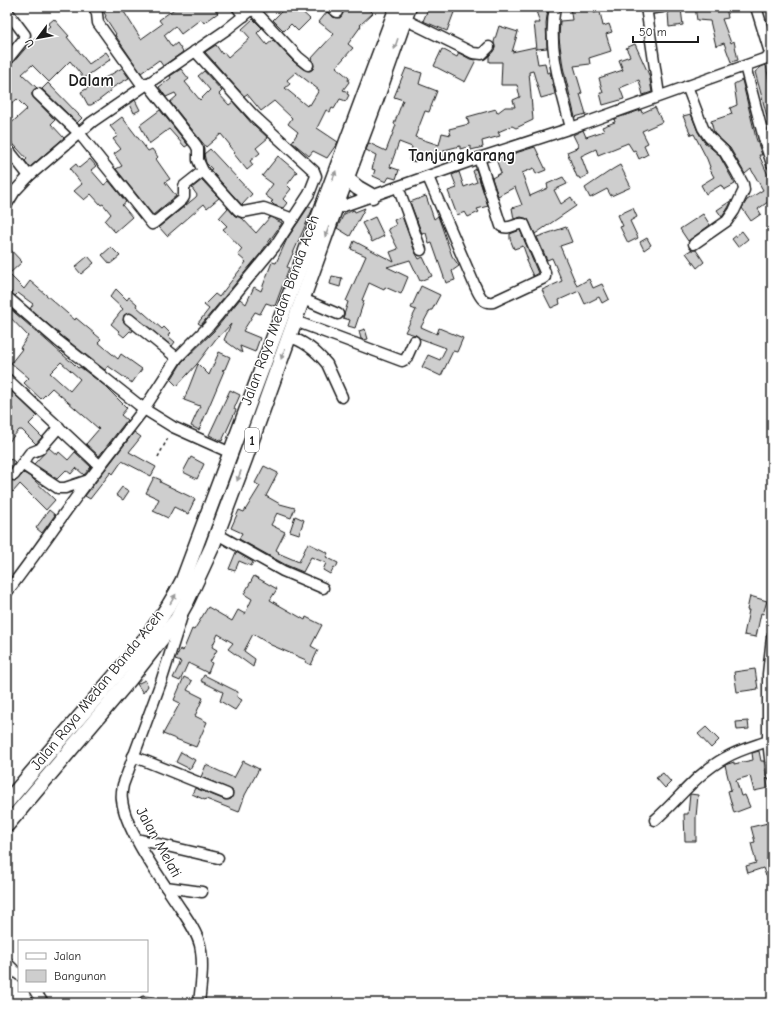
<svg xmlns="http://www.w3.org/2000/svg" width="779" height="1010" viewBox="0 0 779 1010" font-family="'Comic Neue',sans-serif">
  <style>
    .building { fill: #cecece; stroke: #1c1c1c; fill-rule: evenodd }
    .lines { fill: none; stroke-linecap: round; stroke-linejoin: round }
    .minor-casing { stroke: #1c1c1c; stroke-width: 13 }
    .highway-casing { stroke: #1c1c1c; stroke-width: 17 }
    .path { stroke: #1c1c1c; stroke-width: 1.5; stroke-dasharray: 3 3; stroke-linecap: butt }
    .minor { stroke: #fff; stroke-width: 10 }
    .highway { stroke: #fff; stroke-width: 14 }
    .oneway { fill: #999 }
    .labels { text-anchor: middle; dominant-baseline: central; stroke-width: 3; stroke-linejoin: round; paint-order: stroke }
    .shield { fill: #fff; stroke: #606060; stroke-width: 1 }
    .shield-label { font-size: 14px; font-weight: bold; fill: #1c1c1c }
    .street-label { font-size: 15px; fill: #1c1c1c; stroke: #fff }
    .quarter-label { font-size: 17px; font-weight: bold; fill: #1c1c1c; stroke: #fff }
  </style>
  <rect width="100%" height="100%" fill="#fff"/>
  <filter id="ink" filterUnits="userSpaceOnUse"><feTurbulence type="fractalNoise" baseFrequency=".025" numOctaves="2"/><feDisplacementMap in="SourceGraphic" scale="8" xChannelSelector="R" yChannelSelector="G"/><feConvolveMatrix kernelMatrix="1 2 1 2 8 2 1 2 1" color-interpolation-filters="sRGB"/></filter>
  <g filter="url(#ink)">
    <g class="building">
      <path d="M101,7H121L141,39L162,24L159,20L177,7H214L218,13L204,23L201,19L181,34L175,26L164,35L172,47L177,43L183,52L163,66L159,60L141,73L115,35L116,34L105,17L106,16Z"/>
      <path d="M286,7H297L310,19L298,31L291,24L284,31L273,20Z"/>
      <path d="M341,7H367L373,13L360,25L361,26L348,44L353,48L336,67L349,78L348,80L349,82L343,90L348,92L347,94L349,95L346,101L340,99L334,109L332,108L330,112L326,110L317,128L338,142L336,145L327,158L313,151L309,156L292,142L298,132L288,124L292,118L274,101L261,111L247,94L244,96L205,52L216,45L222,54L224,52L228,57L250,38L242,29L253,19L262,28L257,33L267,45L273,40L294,62L303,69L310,71L313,69L314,66L311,59L334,34L319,22L327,12L333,17L340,18L343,13ZM296,72L319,90L310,105L308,104L307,106L285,88L290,84L287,80Z"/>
      <path d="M429,7H456L447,31L423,21Z"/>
      <path d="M570,7H593L594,13L600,12L603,26L609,24L612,32L606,34L611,51L589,58L590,64L574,66L582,93L580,94L586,114L575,117L563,67L559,38L560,21L572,20Z"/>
      <path d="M695,7H726L728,18L722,19L731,43L734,41L738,60L731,62L724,43L716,46L710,21L697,20Z"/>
      <path d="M535,8L548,9L546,23L547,48L537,49L534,23H540Z"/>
      <path d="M681,9L683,25L669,27L668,12Z"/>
      <path d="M54,19L69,36L67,37L89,64L106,52L111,59L84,78L70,61L49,82L32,65L22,74L37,88L32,92V96L55,120L51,124L64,138L30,167L25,161L27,159L7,137V127L27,109L17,99L7,108V66L12,64L30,43L50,26L48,24Z"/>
      <path d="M499,26L518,32L512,52L535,47L538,64L545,63L547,73L550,72L555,94L541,98L533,71L529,72L533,120L516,128L512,126L498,132L500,136L482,141L483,147L471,150V146L460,149V146L444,150L445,156L429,159L428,157L416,160L415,162L409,160L412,147L399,142L390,167L399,170L396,179L389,177L386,182L373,176L375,170L372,169L376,155L366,150L369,143L386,151L396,125L394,124L403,100L394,97L406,68L422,73L419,84L437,91L429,112L425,111L415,137L439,145L442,133L451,135L449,129L469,124L467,117L496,109L497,113L505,107H515L513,100L520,97L517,85H501L502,62H489V56L495,48L494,42Z"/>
      <path d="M635,44L649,75L652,92L643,95L639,80L620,88L624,99L603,105L600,93H603L599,78L623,70L619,60L630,56L626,48Z"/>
      <path d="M442,49L457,57L459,53L470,59L476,60L465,82L434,66Z"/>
      <path d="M766,65L770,86L772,85V128H770L760,90L755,72L761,67Z"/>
      <path d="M122,68L129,78L110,89L111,91L98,101L91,105H88L81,92Z"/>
      <path d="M181,69L189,79L185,82L200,100L210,90L198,76L204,71L222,91L219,94L229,105L233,102L253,125H254L268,138L256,148L260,153L250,161L253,165L247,170L234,154L235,153L229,146L230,145L221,134L206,147L170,102L177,96L175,93L166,97L159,87L171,78L170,76Z"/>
      <path d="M742,80L756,138L762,155H759L772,184V199L758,209L761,214L751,221L742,208L747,200L763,190L751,169L745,174L730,148L714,133L711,121L732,114L730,108L737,105L734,84Z"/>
      <path d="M48,83L82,118L77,123L42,89Z"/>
      <path d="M135,100L140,110L134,113L130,104Z"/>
      <path d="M655,107L662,122L642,131L648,143L644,145L648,154L639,159L635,150L633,151L628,143L598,155L596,149L581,156L588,175L580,179L579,177H577L567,152L579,147L573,135L583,130L586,137L604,131L602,127L615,122L614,119L641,110L642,113Z"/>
      <path d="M160,110L188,145L185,147L169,129L149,144L140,125Z"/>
      <path d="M691,114L698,132L704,142L719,155L735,184L724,190L721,185L706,194L701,185L714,177L709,168L710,167L707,159L694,134L691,135L683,116Z"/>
      <path d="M122,117L148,151L152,149L158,157L156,159L170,179L165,182L176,196L153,215L116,169L122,166L114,154L121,149L113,139L118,136L110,126Z"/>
      <path d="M535,147L546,170L536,174L534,168L522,173L530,196L548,188L547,184L563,177L567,184L554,190L561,204L571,197L576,206L535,234L528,219L521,217L514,219L512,208L522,205L515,187L498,196L492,178L501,173L496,159Z"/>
      <path d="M210,149L252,194L242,205L210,170L212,169L206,163L204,154Z"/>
      <path d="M278,156L297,172L287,185L291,189L283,199L287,203L283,208L274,205L271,202L273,201L265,195L273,184L262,176Z"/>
      <path d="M90,159L96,166L91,170L104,185L109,181L126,202L122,205L132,217L115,232L105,221L111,214L103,204L101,205L91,194L84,200L74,191L82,184L70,169L76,164L79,168Z"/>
      <path d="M620,165L631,187L611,196L607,189L590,198L585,188L613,169Z"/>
      <path d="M476,169L488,206L477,209L479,212L468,217L465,212L457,215L448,191L457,188L452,175L459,172L464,187L477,182L473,171Z"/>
      <path d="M202,180L219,198L207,208L204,204L167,236L159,227L196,197L197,195L192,188Z"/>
      <path d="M426,196L434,219L438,216L452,256L459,266L452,271L455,280L446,283L432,243L429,244L426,233L422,234L410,202Z"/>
      <path d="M732,200L728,208L722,217L717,210Z"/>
      <path d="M309,206L313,208L287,267L289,268L275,306L266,303L260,314L255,312L243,331L260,338L255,352L240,346L242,353L224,340L231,324L219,337L218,336L197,364L177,386L171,380L182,362L214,331L240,299L246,304L254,287L261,291L272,262L276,263L287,239Z"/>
      <path d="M228,208L235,216L242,218L256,233L270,217L282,223L260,254L201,325L198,323L209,309L204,305L215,294L219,297L246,262L238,255L242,249L223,229L227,226L219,218Z"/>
      <path d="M365,208L350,236L337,228L344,214L354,210L355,212Z"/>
      <path d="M633,208L637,217L630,221L638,238L628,243L620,227L623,226L618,215Z"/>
      <path d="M703,214L710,225L688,241L680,229Z"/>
      <path d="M402,216L415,252L419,259L423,257L432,276L420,281L410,260L387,267L408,277L401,294L385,287L384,290L369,283L362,300L364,301L355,328L348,326L350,320L343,318L348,302L346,301L366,256L351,249L354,241L394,262L390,252L398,249L388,229L396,225L394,220Z"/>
      <path d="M375,217L384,236L372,242L362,223Z"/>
      <path d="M566,227L572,242L560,246L577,286L589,279L593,288L602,284L609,299L602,303L599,297L585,304L579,291L559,300L560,304L551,308L542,290L562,281L552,258L547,260L537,237Z"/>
      <path d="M520,230L538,273L533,276L526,261L528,260L523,246L514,249L510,239V234Z"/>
      <path d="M742,231L748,239L738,247L732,239Z"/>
      <path d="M647,238L651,245L644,250L640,242Z"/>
      <path d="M7,246L22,262L9,274L24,289L30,281L75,320L76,318L101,339L98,342L118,359L121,354L142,369L132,383L108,366L105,370L62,336L30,309L33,304L18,293L15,296L7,291Z"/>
      <path d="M111,247L120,256L110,264L102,255Z"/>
      <path d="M691,250H696L704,262L697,268L686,253Z"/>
      <path d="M88,256L94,263L81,274L75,267Z"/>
      <path d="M332,276L342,278L340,287L330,284Z"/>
      <path d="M421,286L440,295L432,310H430L421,327L437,334L439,328L463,338L457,352L453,351L441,376L422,367L428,355L440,360L446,348L419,338L416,335L405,332L416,310L411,308Z"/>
      <path d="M116,289L127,300L129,297L137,304L136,306L162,329L164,327L170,333L168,336L175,342L172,346L130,313L124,315L123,321L133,330L132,332L130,331L124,337L118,332L119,331L111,324L123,309L110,297Z"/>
      <path d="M7,306L70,361H71L78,368L80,367L105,386L127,408L121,415L127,420L99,456L86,444L99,429L52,388L41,399L24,383L29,378L11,363L22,349L20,348L28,336L7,314ZM61,362L80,379L70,391L50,373Z"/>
      <path d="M365,329L368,339L364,340L361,339L359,331Z"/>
      <path d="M219,352L230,357L225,369L222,370L224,371L199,430L191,426L200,406L184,400L198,364L209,375Z"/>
      <path d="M10,390L37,416L29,424L42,437L36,444L22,430H19L7,444V415L13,409L7,403V393Z"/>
      <path d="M230,390L240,395L234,409L236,410L222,441L209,435Z"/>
      <path d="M134,432L141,437L129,452L156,467L151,476L122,461L113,474L111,472L90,499L85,496Z"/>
      <path d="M49,448L57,455L59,452L68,460L75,452L91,467L84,475L76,468L71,474L66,470L57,479L34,464Z"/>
      <path d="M191,457L204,464L197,479L183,472Z"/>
      <path d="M11,459L15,462L9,472L8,478L11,480L16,481L24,473L32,478L55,500L46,510L20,484L13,492L7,487V463Z"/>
      <path d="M264,466L278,473L266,496L280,504L295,508L291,518L277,513L271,525L285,532L276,550L279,552L278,553L299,562L308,543L328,553L326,557L338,563L336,568L334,567L330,574L323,570L326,563L311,557L303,572L286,565L239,539L242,533L231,528L239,510L244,512L260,486L255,483Z"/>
      <path d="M154,477L161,480L160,482L195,499L188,514L174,507L168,518L153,511L159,499L146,493Z"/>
      <path d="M122,487L129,491L123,500L116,495Z"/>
      <path d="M49,510L55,515L42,533L36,528Z"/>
      <path d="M295,516L304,520L299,534L290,531Z"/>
      <path d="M236,552L253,562L251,566L239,561L235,571L229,569Z"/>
      <path d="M254,576L277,589L270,600L305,620L306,617L322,625L311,646L318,650L311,665L305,662L306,660L271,645L253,634L244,651L255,659L253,667L228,649L233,643L218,634L212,647L217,650L210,662L212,663L208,673L188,663L180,681L173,678L181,662L175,660L180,649L183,651L192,629L194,630L208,607L232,621L238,610L245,614L252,599L244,594Z"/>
      <path d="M750,596L767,601L763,614L761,613L756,637L744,635L749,610H747Z"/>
      <path d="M755,669L758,689L737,692L734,672Z"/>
      <path d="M204,675L238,692L237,697L242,700L235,710L220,701L223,692L201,681Z"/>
      <path d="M184,677L192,681L187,690L203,698L195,716L207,722L196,747L163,734L180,703L174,700Z"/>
      <path d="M145,680L148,686L143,693L137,684Z"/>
      <path d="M748,721L749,729L737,730L736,722Z"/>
      <path d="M706,727L719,740L711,748L698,734Z"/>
      <path d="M759,751L761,761H764L768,788L754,791L750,776L736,780L741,796L745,795L750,807L734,813L728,791L731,790L725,765L734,762V764L753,760L752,753Z"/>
      <path d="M181,752L195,760L190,769L176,762Z"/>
      <path d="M243,761L259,769L245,795L239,812L206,799L205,800L192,794L195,788L225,800L231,799L233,793L232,790L201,777L206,765L234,778Z"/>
      <path d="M663,773L671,782L665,788L656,778Z"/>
      <path d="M690,794L698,795L696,817V841H685L684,814H688Z"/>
      <path d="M772,822V874L766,876L763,868L748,873L746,866L756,863L751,843L755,842L751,827Z"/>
    </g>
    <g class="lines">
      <g class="minor-casing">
        <g id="minor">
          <path d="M94,7L97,14L98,23L143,86"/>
          <path d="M237,7L244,16"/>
          <path d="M331,7L337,12"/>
          <path d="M555,7C547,49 561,88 571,128"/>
          <path d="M646,7L659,95"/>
          <path d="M756,7L771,56"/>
          <path d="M253,9L298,57L308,65"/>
          <path d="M647,9L662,7"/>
          <path d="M7,11L25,35L23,40L7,60"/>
          <path d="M404,19L473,53L482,54L489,47"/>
          <path d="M745,66L766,146L772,164"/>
          <path d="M147,83L196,145L198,149V160L203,171L238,210L243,212L264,208L293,219"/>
          <path d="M687,86L703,128L709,137L724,151L737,173L743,184L744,190L734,211L727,221L694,244"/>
          <path d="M38,94L79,133L152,224L154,223L182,200L184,197V186L203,171"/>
          <path d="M7,148L29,176"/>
          <path d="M428,177L475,286C479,294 482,304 493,302L542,279L545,277V272L524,224C516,222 509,231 501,226L479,158"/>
          <path d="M398,187L421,250"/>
          <path d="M7,204L15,191L29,176L92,122L226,30L255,7"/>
          <path d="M335,209L479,158L571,128L772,56"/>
          <path d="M7,297L58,341L144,409L100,466L7,379"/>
          <path d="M303,299L338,314"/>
          <path d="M129,319L177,358L144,409L173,427L231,453"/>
          <path d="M295,321L402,361L406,359L414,341"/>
          <path d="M289,337C305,341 317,352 327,364L342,397"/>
          <path d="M177,358L209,326L275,246L309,194L316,176L314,171L254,116L195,51"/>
          <path d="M22,464L58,488H65L89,480"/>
          <path d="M14,475L30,453L40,449L59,427"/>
          <path d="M217,534L283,571L323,588"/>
          <path d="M7,592C39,551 67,507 100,466"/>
          <path d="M182,616L161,682L123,785C122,790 121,795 122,800C125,830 161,879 178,905C186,917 196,930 200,945C204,963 201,985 199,1003"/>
          <path d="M772,637L768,674V741L772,775"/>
          <path d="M133,756L227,794"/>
          <path d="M655,820C678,800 697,773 725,758C738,750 754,746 768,741"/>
          <path d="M137,839L218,858"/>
          <path d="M166,887L202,892"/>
          <path d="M7,963L19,975"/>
          <path d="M35,991L43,1003"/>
          <path d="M144,1002L153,1003"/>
        </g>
      </g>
      <g class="highway-casing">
        <g id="highway">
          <path d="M347,179L358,188L372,196"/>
          <path d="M7,802C38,765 70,728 102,691C132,656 163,621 183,580L397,7"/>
          <path d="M7,825L130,679L177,619L187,601L212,547L245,459L335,209L376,100L409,7"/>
        </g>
      </g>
      <path class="path" d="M158,457L169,436"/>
      <use href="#minor" class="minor"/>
      <use href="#highway" class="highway"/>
    </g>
    <defs><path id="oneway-solid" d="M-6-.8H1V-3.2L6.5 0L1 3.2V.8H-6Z"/></defs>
    <g class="oneway">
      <use href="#oneway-solid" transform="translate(396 44) rotate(109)"/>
      <use href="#oneway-solid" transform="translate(334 176) rotate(-70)"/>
      <use href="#oneway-solid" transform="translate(327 232) rotate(110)"/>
      <use href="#oneway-solid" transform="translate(283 354) rotate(111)"/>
      <use href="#oneway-solid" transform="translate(239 476) rotate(111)"/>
      <use href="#oneway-solid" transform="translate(173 599) rotate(-59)"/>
    </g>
  </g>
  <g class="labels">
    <rect class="shield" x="245" y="428" width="14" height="24" rx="3"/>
    <g class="shield-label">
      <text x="252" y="440">1</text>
    </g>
    <g class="street-label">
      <text transform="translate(280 310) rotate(-70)">Jalan Raya Medan Banda Aceh</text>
      <text transform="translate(97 690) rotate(-51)">Jalan Raya Medan Banda Aceh</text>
      <text transform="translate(159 842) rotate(61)">Jalan Melati</text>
    </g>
    <g class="quarter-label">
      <text x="91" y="80">Dalam</text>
      <text x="462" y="155">Tanjungkarang</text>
    </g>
  </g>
  <rect width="779" height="1010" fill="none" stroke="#fff" stroke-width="24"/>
  <rect x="12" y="12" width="755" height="986" fill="none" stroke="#1c1c1c" stroke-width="1.5" filter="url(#ink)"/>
  <rect x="18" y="940" width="130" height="52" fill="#ffffff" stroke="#a4a4a4"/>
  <rect x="26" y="953" width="20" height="6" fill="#ffffff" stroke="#a4a4a4"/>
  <text x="54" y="960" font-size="12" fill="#1c1c1c">Jalan</text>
  <rect x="26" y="970" width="20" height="12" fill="#cecece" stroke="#a4a4a4"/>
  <text x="54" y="980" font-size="12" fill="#1c1c1c">Bangunan</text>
  <g transform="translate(38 38) rotate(238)" stroke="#ffffff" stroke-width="3" paint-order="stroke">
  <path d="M0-3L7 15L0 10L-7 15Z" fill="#1c1c1c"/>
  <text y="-6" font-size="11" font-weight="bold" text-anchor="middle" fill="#1c1c1c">U</text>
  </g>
  <path d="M633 36v6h65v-6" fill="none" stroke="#1c1c1c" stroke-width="2"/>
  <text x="639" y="36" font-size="12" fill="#1c1c1c" stroke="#ffffff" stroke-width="3" paint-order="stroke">50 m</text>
</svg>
